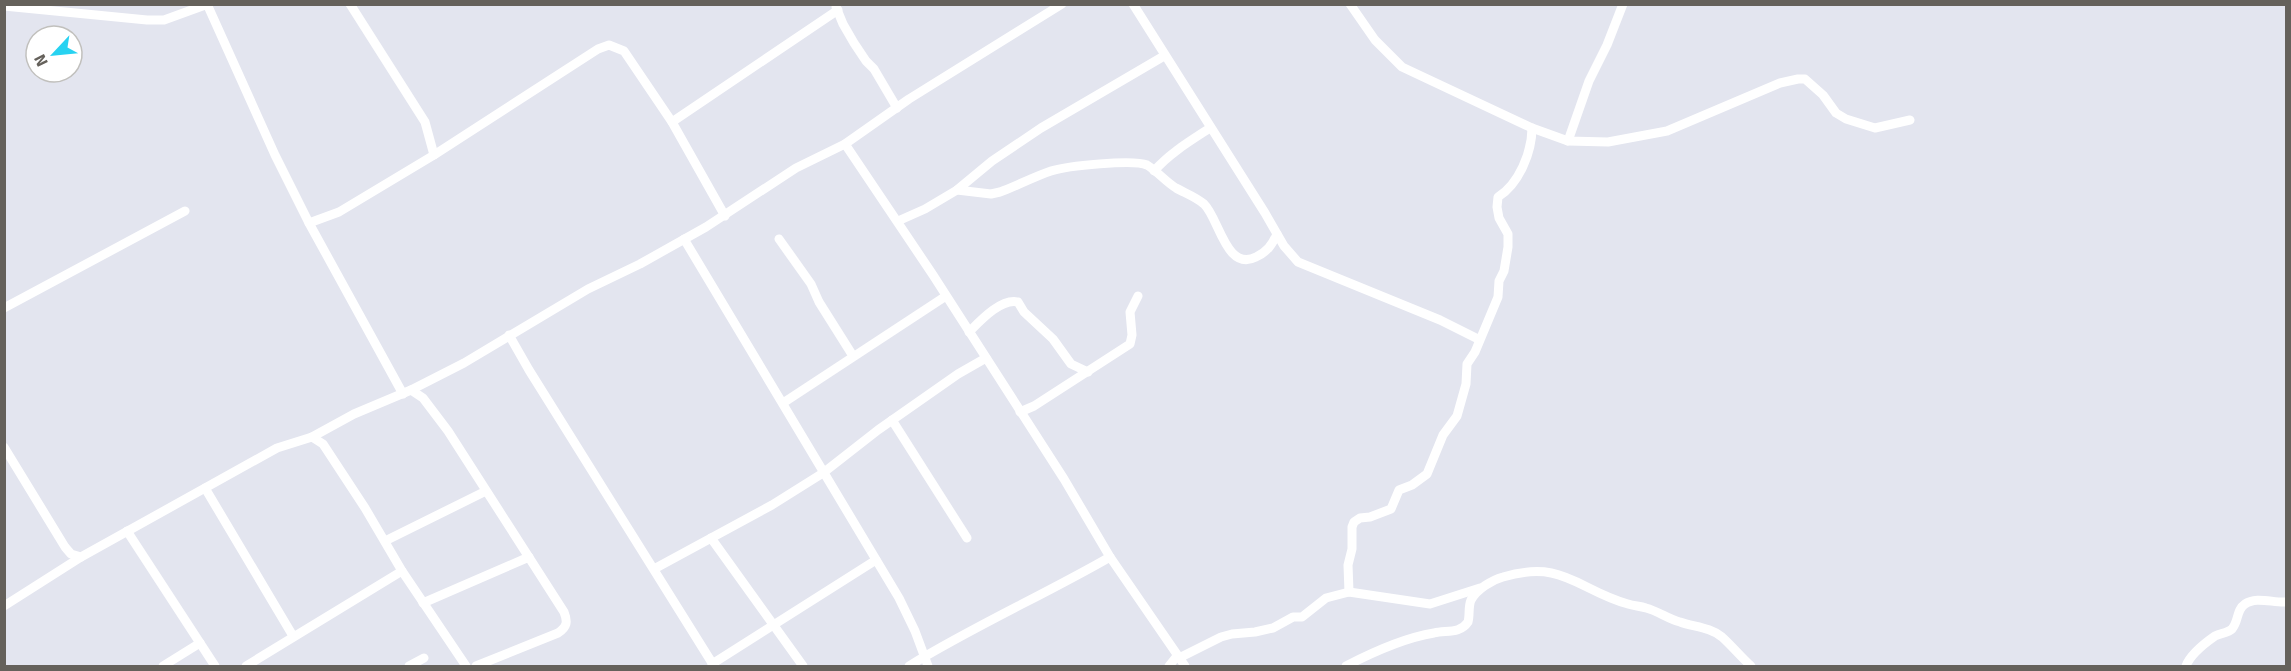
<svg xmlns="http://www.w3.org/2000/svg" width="2291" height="671" viewBox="0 0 2291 671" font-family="Signika,sans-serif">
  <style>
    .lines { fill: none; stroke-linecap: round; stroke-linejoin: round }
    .minor { stroke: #fff; stroke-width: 9 }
  </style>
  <rect width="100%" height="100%" fill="#e3e5ef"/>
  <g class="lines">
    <g class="minor">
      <path d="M207,4L275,155L309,223L403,394"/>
      <path d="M350,4L425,122L434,155"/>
      <path d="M1133,4L1265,213L1284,246L1298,262L1440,320L1478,339"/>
      <path d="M1350,4L1375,40L1402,67L1532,128L1568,141L1608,142L1667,131L1780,83L1798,79H1805L1823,95L1836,113L1846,119L1875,128L1910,120"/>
      <path d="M4,6L147,20H164L208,4"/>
      <path d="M836,7L843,24L854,43L866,61L874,69L897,108"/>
      <path d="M672,122L838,10"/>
      <path d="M1568,141L1589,81L1607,45L1623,4"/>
      <path d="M845,144L933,275L1064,479L1110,557L1185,666"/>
      <path d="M1154,171C1170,153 1190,141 1210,128"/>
      <path d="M957,190L991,194L1000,192C1017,186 1033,177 1051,171C1067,166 1133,159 1147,165C1157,171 1166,182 1176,188C1185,193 1196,197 1204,204C1219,218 1226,272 1256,257C1267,252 1272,245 1277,234"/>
      <path d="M898,221L925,209L957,190L992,161L1041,128L1164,56"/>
      <path d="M309,223L339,212L434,155L598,49L609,45L624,51L672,122L725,216"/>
      <path d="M684,239L899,598L915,631L928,666"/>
      <path d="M779,239L811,284L819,302L853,356"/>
      <path d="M4,308L185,211"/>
      <path d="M969,332C980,321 1001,298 1018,302L1024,312L1053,339L1071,364L1088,372"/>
      <path d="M509,335L529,370L714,666"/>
      <path d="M411,390L423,398L448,431L564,612C568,622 567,627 558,633L476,666"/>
      <path d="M783,403C837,367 892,332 946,296"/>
      <path d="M1020,412L1034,406L1130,344L1132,335L1130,312L1138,296"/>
      <path d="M892,420L967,538"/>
      <path d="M312,437L354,414L411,390L464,363L588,289L640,264L706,227L796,168L845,144L909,99L1062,4"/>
      <path d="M4,447L65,547L71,554L81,557L277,448L312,437L323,444L365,508L402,571L466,666"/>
      <path d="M205,488L293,636"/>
      <path d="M127,531L215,666"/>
      <path d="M711,538L803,666"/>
      <path d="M385,541L486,491"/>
      <path d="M654,569L772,505L823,473L878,430L958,374L986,358"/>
      <path d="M1349,592L1348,565L1352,549V527L1354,522L1360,518L1370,517L1391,509L1399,490L1412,485L1427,474L1443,435L1457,416L1466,384L1467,364L1475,352L1498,297L1499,281L1504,271L1508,247V234L1499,218L1497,207L1498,197C1519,184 1532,152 1532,128"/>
      <path d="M423,603L529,557"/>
      <path d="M4,606L81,557"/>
      <path d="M1179,658L1221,637L1232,634L1255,632L1273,628L1293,617H1302L1326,598L1349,592L1430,604L1480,588"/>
      <path d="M712,664L876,560"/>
      <path d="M163,666L200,643"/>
      <path d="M246,666L402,571"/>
      <path d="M409,666L424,658"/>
      <path d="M909,666C974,626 1044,595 1110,557"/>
      <path d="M1169,666L1177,656"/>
      <path d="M1346,666C1373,652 1403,638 1434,633C1446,630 1460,634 1468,622C1470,615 1468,607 1471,600C1477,589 1492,580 1503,577C1563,559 1578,590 1628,604C1634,606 1640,606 1646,608C1658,611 1668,619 1680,622C1694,627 1710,627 1722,637C1732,646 1741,657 1751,666"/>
      <path d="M2186,666C2190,655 2205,643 2215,636C2221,633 2228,633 2232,629C2239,621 2236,610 2245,604C2256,596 2273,603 2286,602"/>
    </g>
  </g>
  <rect width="2291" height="671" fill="none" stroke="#65615b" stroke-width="12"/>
  <g transform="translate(54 54) rotate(244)"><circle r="28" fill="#ffffff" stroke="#c1c0bd" stroke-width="1.5"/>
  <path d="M0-4.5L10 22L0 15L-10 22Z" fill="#27d2f1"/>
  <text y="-9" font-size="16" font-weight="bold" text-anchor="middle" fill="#65615b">N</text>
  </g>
</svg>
